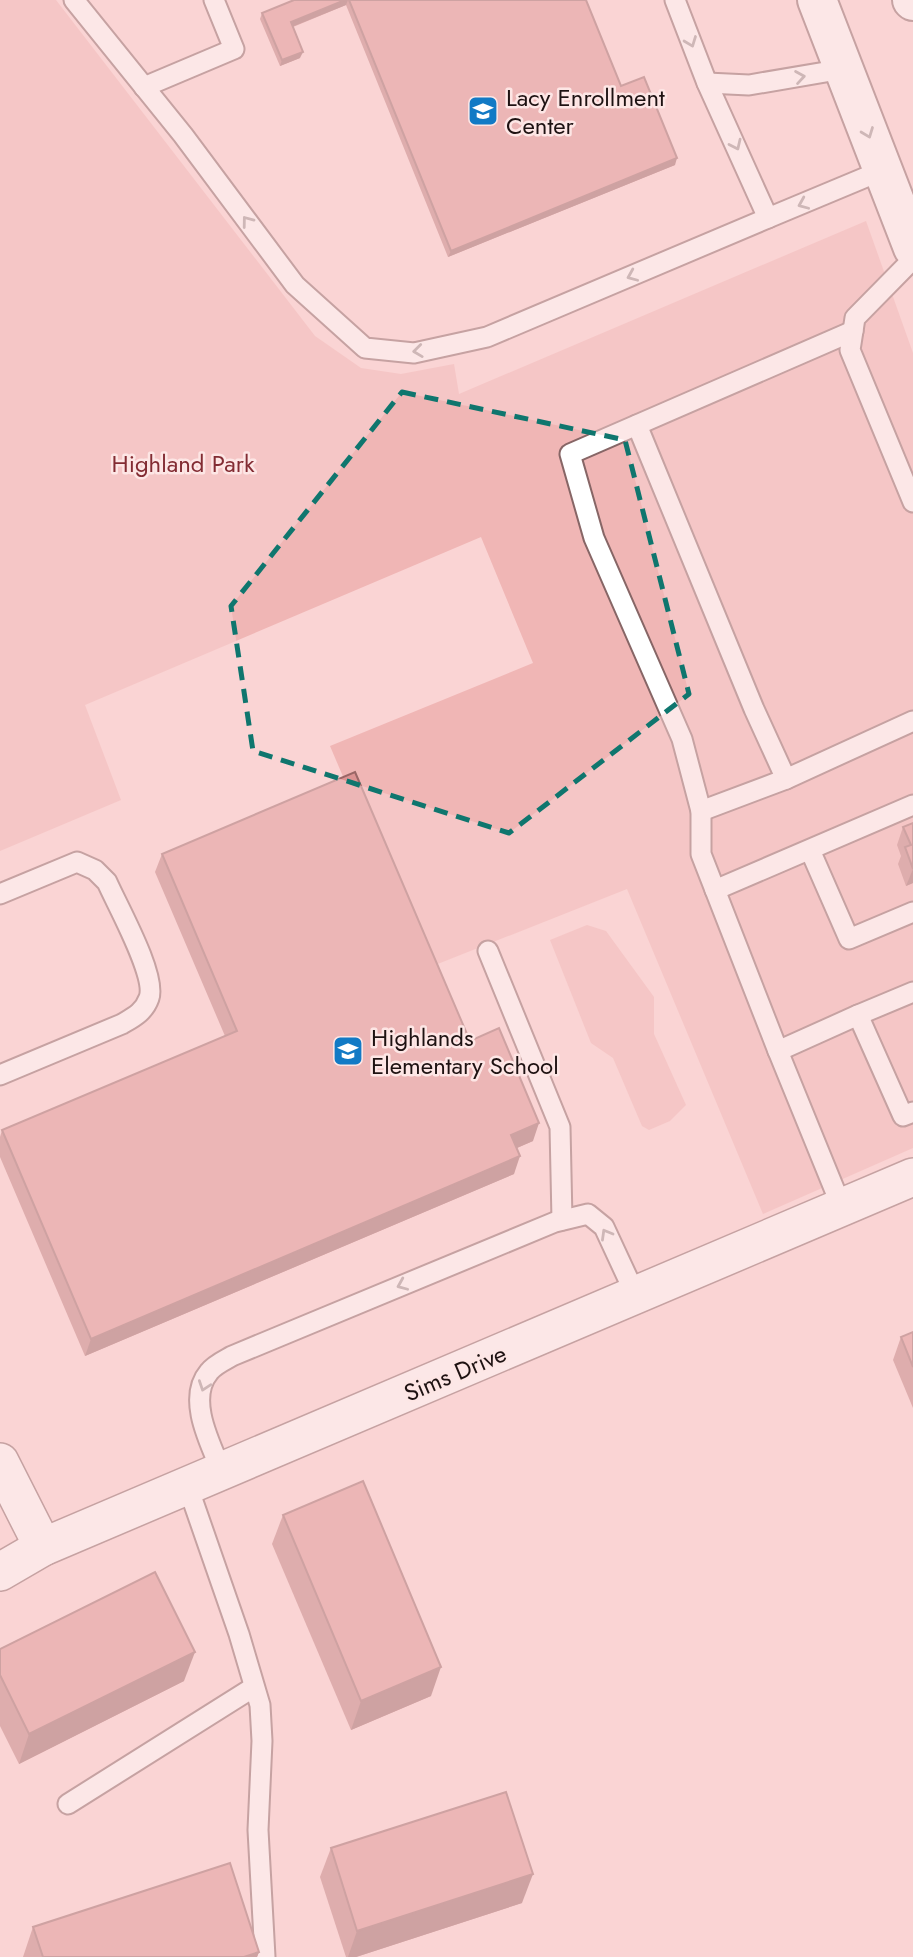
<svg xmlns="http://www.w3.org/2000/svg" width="913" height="1957" viewBox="0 0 913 1957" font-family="Jost,sans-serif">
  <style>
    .green { fill: #f0b6b5 }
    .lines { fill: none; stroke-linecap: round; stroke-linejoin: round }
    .service-casing { stroke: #876666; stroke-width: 23 }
    .minor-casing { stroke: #876666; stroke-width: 40 }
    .primary-casing { stroke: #876666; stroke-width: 42 }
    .service { stroke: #fff; stroke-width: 19 }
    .minor { stroke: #fff; stroke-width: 37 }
    .primary { stroke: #fff; stroke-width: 38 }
    .wall { fill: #bd7e7e }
    .shaded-wall { fill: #9a6666 }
    .building { fill: #dc9292; stroke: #9a6666; stroke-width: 2 }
    .oneway { stroke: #9a9494 }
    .marked { fill: none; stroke: #0f766e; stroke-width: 5; stroke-dasharray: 14 9; stroke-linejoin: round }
    .labels { text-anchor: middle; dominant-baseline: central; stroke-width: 5; stroke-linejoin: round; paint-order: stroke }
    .poi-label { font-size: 24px; fill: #1e1212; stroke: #fde6e5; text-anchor: start }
    .park-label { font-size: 24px; fill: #832c33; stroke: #fde6e5 }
    .street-label { font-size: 24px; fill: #1e1212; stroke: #fde6e5 }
  </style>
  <rect width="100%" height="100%" fill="#fad4d4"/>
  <g class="green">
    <path d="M0,0H56L315,336L361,368L401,374L454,364L459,394L866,221L913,353V1148L763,1214L627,889L425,969L330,746L533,663L481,537L85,705L121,800L0,851Z"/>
    <path d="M587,925L606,931L654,997V1034L686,1105L670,1121L649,1130L642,1126L613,1058L591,1043L550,940Z"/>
  </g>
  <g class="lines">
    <g class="service-casing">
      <g id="service">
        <path d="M74,0L183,135L295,285L365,348L414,353L487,337L768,218L707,83L675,0"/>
        <path d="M707,83L749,85L843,69"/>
        <path d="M144,87L234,49L214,0"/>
        <path d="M768,218L883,170"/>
        <path d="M913,259L855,318L850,350L913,502"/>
        <path d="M637,425L754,709L786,779L913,721"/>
        <path d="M701,811L786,779"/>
        <path d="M810,850L849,939L913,912"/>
        <path d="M715,890L913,805"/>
        <path d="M0,894L77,862L95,870L107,882C117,905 157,976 149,998C144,1012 134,1017 122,1024L0,1075"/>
        <path d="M488,951L560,1127L562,1220"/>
        <path d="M858,1015L913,992"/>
        <path d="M778,1051L701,854V811L682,739L594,538L570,454L853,331"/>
        <path d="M842,1208L778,1051L858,1015L903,1116L913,1112"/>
        <path d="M222,1472C211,1445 186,1399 209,1372C214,1365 225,1360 232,1356L555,1222L588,1214L604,1227L636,1296"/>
        <path d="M188,1487L239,1634L260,1705L262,1741L258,1830L265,1957"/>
        <path d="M68,1804L254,1687"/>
      </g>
    </g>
    <g class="minor-casing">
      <g id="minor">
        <path d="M0,1462L43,1547"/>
        <path d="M0,1572L43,1547L913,1177"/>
      </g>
    </g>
    <g class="primary-casing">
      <g id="primary">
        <path d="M817,0L913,248"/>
        <path d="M912,0L913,1"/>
      </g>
    </g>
    <use href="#service" class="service"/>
    <use href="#minor" class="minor"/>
    <use href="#primary" class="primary"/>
  </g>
  <g class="wall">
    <path d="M294,0H586L621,86L675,165L448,257L346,5L293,27L300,58L280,66L260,19L262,13Z"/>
    <path d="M913,823V883L906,886L898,864L901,856L897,845L903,827Z"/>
    <path d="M162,854L470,1041L533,1141L517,1148L514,1174L85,1356L0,1157V1137L2,1130L225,1036L155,872Z"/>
    <path d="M913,1332V1408L893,1360L901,1337Z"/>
    <path d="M283,1515L431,1696L351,1730L272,1544Z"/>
    <path d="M0,1649L184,1681L19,1764L0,1726Z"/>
    <path d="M331,1848L522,1903L356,1957H346L320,1877Z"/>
    <path d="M33,1927L259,1952L257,1957H23Z"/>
  </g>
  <g class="shaded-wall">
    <path d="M345,0H348L346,5L289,28L291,22Z"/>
    <path d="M303,52L300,58L280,66L282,60Z"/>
    <path d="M677,158L675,165L448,257L451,251Z"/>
    <path d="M913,869V883L906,886Z"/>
    <path d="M539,1123L533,1141L505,1153L511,1135Z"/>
    <path d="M520,1156L514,1174L85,1356L91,1339Z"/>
    <path d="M195,1652L184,1681L19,1764L29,1734Z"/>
    <path d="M441,1667L431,1696L351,1730L361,1701Z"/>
    <path d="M533,1874L522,1903L356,1957H348L357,1931Z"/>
    <path d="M259,1952L257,1957H244Z"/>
  </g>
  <g class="building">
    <path d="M294,0H345L291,22L303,52L282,60L262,13Z"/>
    <path d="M349,0H586L621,86L644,77L677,158L451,251Z"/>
    <path d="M355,772L470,1041L499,1028L539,1123L511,1135L520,1156L91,1339L2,1130L237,1031L162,854Z"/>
    <path d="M913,823V869L905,847L911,845L903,827Z"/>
    <path d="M913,1332V1367L901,1337Z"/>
    <path d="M363,1481L441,1667L361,1701L283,1515Z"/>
    <path d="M155,1572L195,1652L29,1734L0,1675V1649Z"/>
    <path d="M506,1792L533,1874L357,1931L331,1848Z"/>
    <path d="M230,1863L259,1952L244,1957H43L33,1927Z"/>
  </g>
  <defs><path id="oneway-chevron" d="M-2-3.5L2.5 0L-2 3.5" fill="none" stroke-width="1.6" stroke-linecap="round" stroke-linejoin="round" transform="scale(1.75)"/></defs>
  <g class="oneway">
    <use href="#oneway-chevron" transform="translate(691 42) rotate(69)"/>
    <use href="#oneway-chevron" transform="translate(800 77) rotate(-9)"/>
    <use href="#oneway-chevron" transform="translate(868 133) rotate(69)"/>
    <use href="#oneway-chevron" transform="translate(736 145) rotate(65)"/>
    <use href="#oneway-chevron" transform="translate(803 204) rotate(157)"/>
    <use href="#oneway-chevron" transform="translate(247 221) rotate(-127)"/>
    <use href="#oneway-chevron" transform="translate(632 276) rotate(157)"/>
    <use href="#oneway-chevron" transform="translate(418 351) rotate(173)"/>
    <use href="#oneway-chevron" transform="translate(606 1234) rotate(-120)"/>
    <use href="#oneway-chevron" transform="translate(402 1285) rotate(157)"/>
    <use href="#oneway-chevron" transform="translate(204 1386) rotate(109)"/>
  </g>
  <path d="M0 0H913V1957H0ZM402,392L625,440L689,694L509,833L253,751L231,606Z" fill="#fad4d4" fill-opacity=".55" fill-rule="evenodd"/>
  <path class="marked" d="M402,392L625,440L689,694L509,833L253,751L231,606Z"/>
  <defs>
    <g id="school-square" transform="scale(1.575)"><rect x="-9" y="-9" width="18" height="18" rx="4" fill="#127ac5" stroke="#fde6e5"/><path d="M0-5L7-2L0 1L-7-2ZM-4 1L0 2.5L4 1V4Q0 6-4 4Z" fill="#fff"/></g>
  </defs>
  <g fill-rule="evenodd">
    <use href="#school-square" x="483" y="111"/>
    <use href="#school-square" x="348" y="1051"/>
  </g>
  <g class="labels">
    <g class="poi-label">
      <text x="506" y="97">Lacy Enrollment<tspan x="506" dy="28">Center</tspan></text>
      <text x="371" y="1037">Highlands<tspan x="371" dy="28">Elementary School</tspan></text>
    </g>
    <g class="park-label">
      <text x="183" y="463">Highland Park</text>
    </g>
    <g class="street-label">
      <text transform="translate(455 1373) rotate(-23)">Sims Drive</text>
    </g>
  </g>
</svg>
